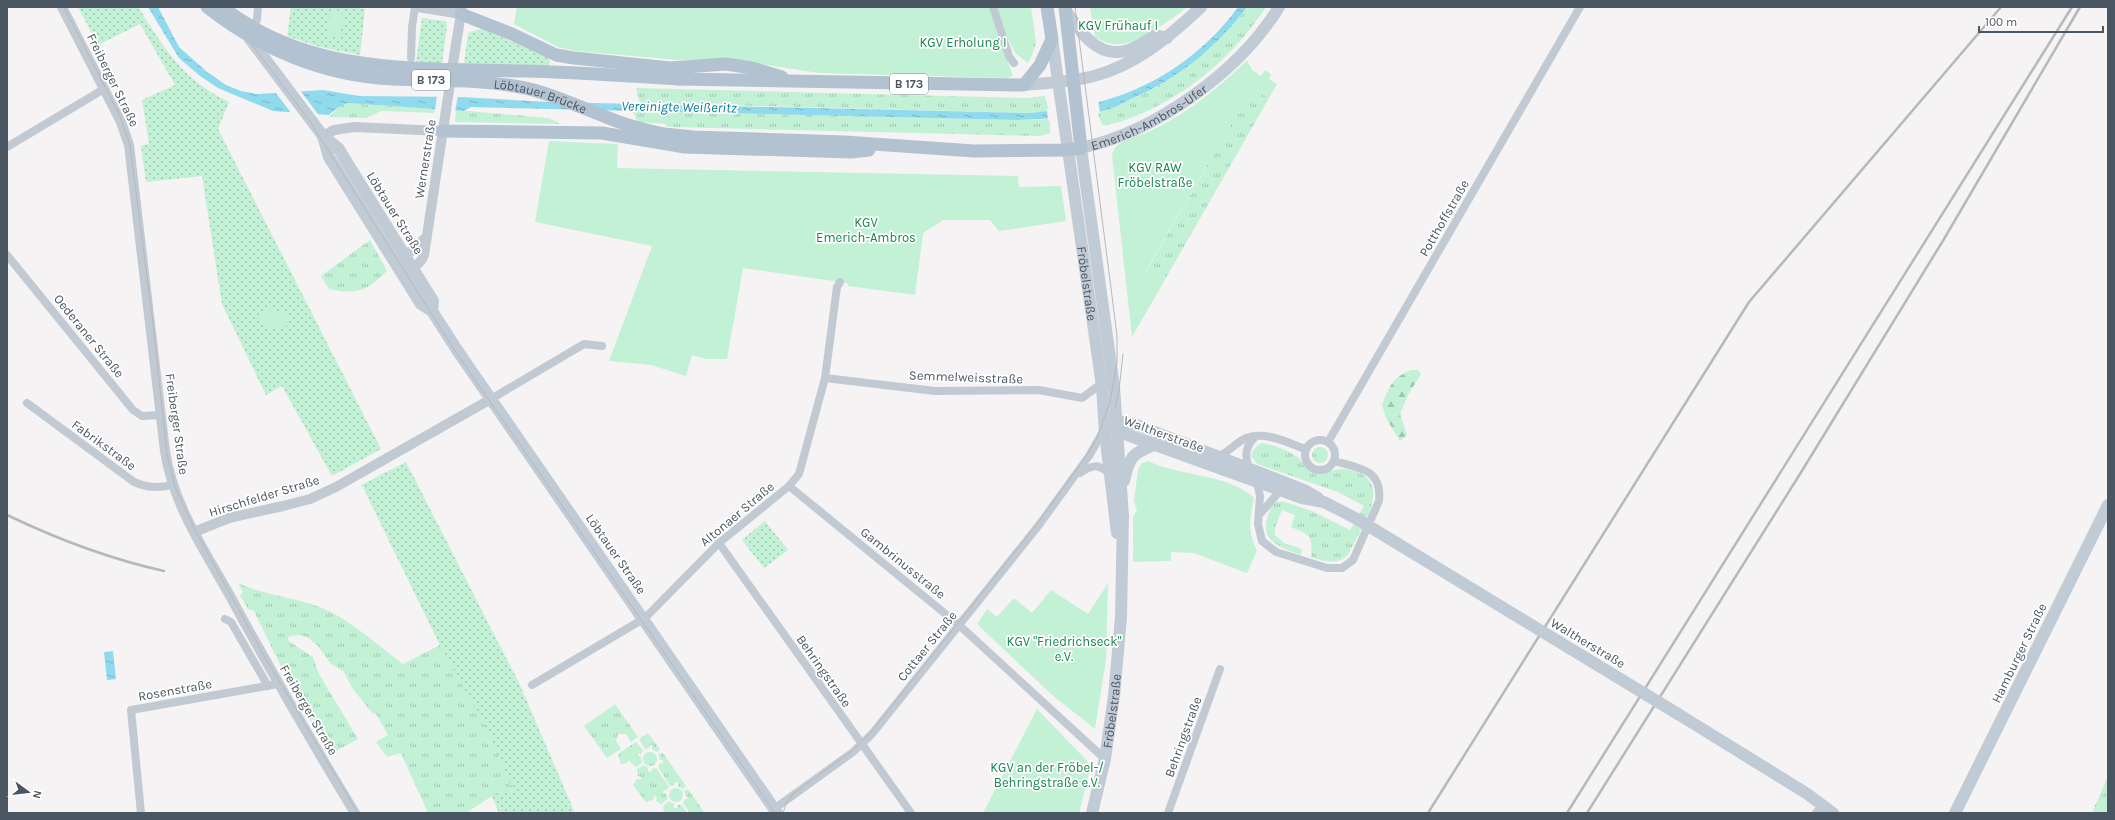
<svg xmlns="http://www.w3.org/2000/svg" width="2115" height="820" viewBox="0 0 2115 820" font-family="Karla,sans-serif">
  <style>
    .grass { fill: url(#grass-tufts) }
    .forest { fill: url(#forest-firs) }
    .park { fill: url(#park-dots) }
    .garden { fill: #c3f1d5 }
    .water { fill: url(#water-ripples) }
    .pier { fill: #f5f3f3 }
    .lines { fill: none; stroke-linecap: round; stroke-linejoin: round }
    .minor { stroke: #c1cad2; stroke-width: 8 }
    .tertiary { stroke: #c1cad2; stroke-width: 10 }
    .secondary { stroke: #c1cbd6; stroke-width: 12 }
    .primary { stroke: #b3c2d1; stroke-width: 13 }
    .tram { stroke: #b5b8bd; stroke-width: 1 }
    .rail { stroke: #b5b8bd; stroke-width: 2.5 }
    .secondary-bridge { stroke: #c1cbd6; stroke-width: 12 }
    .primary-bridge { stroke: #b3c2d1; stroke-width: 13 }
    .labels { text-anchor: middle; dominant-baseline: central; stroke-width: 3.5; stroke-linejoin: round; paint-order: stroke }
    .shield { fill: #fff; stroke: #808990; stroke-width: 1 }
    .shield-label { font-size: 12px; font-weight: bold; fill: #4a5661 }
    .park-label { font-size: 13px; fill: #17864f; stroke: #fff }
    .street-label { font-size: 13px; fill: #4a5661; stroke: #fff }
    .water-label { font-size: 14px; font-style: italic; fill: #0c7c9b; stroke: #fff }
  </style>
  <defs>
    <pattern id="grass-tufts" width="24" height="20" patternUnits="userSpaceOnUse"><rect width="24" height="20" fill="#c3f1d5"/><path d="M3 7l-1-3M5 7V3M7 7l1-3M15 17l-1-3M17 17v-4M19 17l1-3" fill="none" stroke="#a0c6b0"/></pattern>
    <pattern id="forest-firs" width="22" height="20" patternUnits="userSpaceOnUse"><rect width="22" height="20" fill="#c3f1d5"/><path d="M5 1l3.5 6h-7zM16 11l3.5 6h-7z" fill="#a0c6b0"/></pattern>
    <pattern id="park-dots" width="8" height="8" patternUnits="userSpaceOnUse"><rect width="8" height="8" fill="#c3f1d5"/><path d="M2 2h.1M6 6h.1" fill="none" stroke="#a0c6b0" stroke-width="1.8" stroke-linecap="round"/></pattern>
    <pattern id="water-ripples" width="26" height="14" patternUnits="userSpaceOnUse"><rect width="26" height="14" fill="#90daee"/><path d="M2 4q2-2 4 0t4 0M15 11q2-2 4 0t4 0" fill="none" stroke="#78b4c4"/></pattern>
  </defs>
  <rect width="100%" height="100%" fill="#f5f3f3"/>
  <g class="grass">
    <path d="M1027,7H1031L1036,42L1033,53Z"/>
    <path d="M1247,7H1266C1235,54 1194,90 1143,113C1130,118 1116,125 1102,125L1097,111C1110,109 1120,104 1132,99C1178,79 1217,47 1247,7Z"/>
    <path d="M636,88L944,96L1027,98L1045,96L1049,111L1031,113L640,103Z"/>
    <path d="M1252,88L1269,98L1163,283L1145,273Z"/>
    <path d="M347,103L435,109L434,113L381,111L366,118L330,117L337,108Z"/>
    <path d="M456,110L548,118L562,124L455,122Z"/>
    <path d="M633,111L1017,120L1050,119V133L1040,136L673,127L666,126V124L637,122Z"/>
    <path d="M370,240L387,271C367,291 357,295 329,289L321,276L322,275Z"/>
    <path d="M1262,443C1274,445 1290,451 1299,458C1303,463 1305,469 1311,471C1323,476 1332,468 1344,469C1400,476 1361,527 1348,555C1335,566 1325,561 1311,557C1313,535 1310,535 1291,527L1295,515L1282,510L1275,528V535L1284,543L1302,549L1301,555C1269,544 1257,537 1273,503L1282,501L1312,511L1350,530L1364,506L1338,492L1257,464L1251,456C1253,449 1256,446 1262,443Z"/>
    <circle cx="1320" cy="455" r="8"/>
    <path d="M386,472L514,791L492,796L466,813H428L401,753L387,757L376,742L388,735L376,714L372,713L353,689L343,671L331,664L318,646L307,637L300,635L289,636L288,640L290,642L313,657L319,674L358,739L331,754L295,695L254,611L248,609L240,595L243,592L238,583C263,595 291,597 317,606C349,618 376,644 403,664L440,645L362,485Z"/>
    <path d="M615,704L638,737L631,742L626,734H618L616,741L621,749L607,758L584,726Z"/>
    <path d="M648,733L660,749L657,752L652,749L653,745H650L649,748L645,749L639,739Z"/>
    <path d="M636,742L643,750L641,754L638,753V756L641,757L642,763L636,767L628,760L627,763L621,764L618,754Z"/>
    <circle cx="650" cy="759" r="7"/>
    <path d="M663,753L686,786L683,789L678,786V782H675L674,785L670,786L658,767L660,763H663V760H660L658,754Z"/>
    <path d="M644,765L648,768V771L651,772L652,769L656,768L669,787L667,790H664L663,793L666,794L668,799L661,804L656,801L657,797L654,796L653,800L646,802L633,785L637,779L641,780V777L638,776L637,769Z"/>
    <path d="M2108,776V813H2092Z"/>
    <circle cx="676" cy="795" r="7"/>
    <path d="M688,789L704,812L690,813L683,803L685,799H688L684,791Z"/>
    <path d="M669,801L674,804V808H677L678,805H682L687,813H664L663,806Z"/>
  </g>
  <path class="forest" d="M1411,370H1418L1421,374L1408,395L1400,414L1407,435L1400,441L1386,418L1382,405C1389,387 1392,378 1411,370Z"/>
  <g class="park">
    <path d="M78,7H138C164,48 183,80 229,102L218,129L381,449L332,476L282,386L266,395L222,304L202,176L146,182L141,146L149,144L142,100L175,85L140,24L98,45Z"/>
    <path d="M291,7H350L365,9L360,55L320,47L287,36Z"/>
    <path d="M422,18L445,21L447,25L442,64L416,63Z"/>
    <path d="M482,29L549,57L550,66L464,64L468,33Z"/>
    <path d="M406,462L519,683L575,813H499L492,796L514,791L487,729L440,645L362,485Z"/>
    <path d="M765,521L788,550L764,568L742,540Z"/>
  </g>
  <g class="garden">
    <path d="M517,7H989L1013,76L1007,78L819,73L735,60H678L576,51L558,47L514,24Z"/>
    <path d="M996,7H1027L1033,53L1028,63L1015,53L1003,28Z"/>
    <path d="M1090,7H1187C1174,18 1139,43 1122,44C1112,45 1103,42 1095,37Z"/>
    <path d="M331,12L344,14L340,37L327,35Z"/>
    <path d="M1247,60L1252,70L1261,76L1265,70L1271,74L1269,79L1277,84L1269,98L1252,88L1145,272L1163,283L1132,337L1112,156C1114,140 1135,138 1148,132C1185,115 1218,89 1247,60Z"/>
    <path d="M549,141L618,144L617,168L1018,176L1019,187L1061,186L1066,221L999,231L990,220H943L923,233L915,295L848,286L847,283L743,268L727,359H706L692,355L686,376L651,365L609,361L652,246L535,222Z"/>
    <path d="M271,309L285,314L289,320L286,326L272,329L260,323V315Z"/>
    <path d="M1148,461C1178,476 1230,474 1254,498C1250,516 1247,532 1257,550L1247,573L1194,553L1171,552V561L1133,562V517L1137,510L1134,501L1138,470L1142,463Z"/>
    <path d="M1108,583L1106,660L1095,729L1051,694L977,624L987,609L997,617L1014,598L1032,613L1051,590L1088,614Z"/>
    <path d="M1037,709L1091,765L1079,813H983Z"/>
  </g>
  <g class="water">
    <path d="M148,7H158L179,47L206,71L226,85L241,91L257,94L323,90L359,96L461,97L550,102L1031,113C1057,110 1085,107 1109,99C1160,84 1207,50 1238,7H1247C1216,48 1178,79 1131,99C1123,103 1114,108 1106,110C1077,117 1046,119 1017,120L471,107L464,111L347,103L337,108L329,115L273,111L218,88L200,76L179,58Z"/>
    <path d="M113,651L116,679L107,680L104,652Z"/>
  </g>
  <g class="pier">
    <path d="M300,90L320,117L292,114L275,92Z"/>
    <path d="M437,95H458L455,112L435,111Z"/>
    <path d="M1098,99L1100,113L1048,121L1047,109Z"/>
  </g>
  <g class="lines">
    <g class="minor">
      <path d="M993,7L1009,56L1014,63"/>
      <path d="M250,30L257,20L258,7"/>
      <path d="M411,58L412,27L415,7"/>
      <path d="M7,147L104,89"/>
      <path d="M7,255L133,410L142,416L161,415"/>
      <path d="M825,378L935,391L1039,390L1082,398L1101,384"/>
      <path d="M491,399L584,344L602,346"/>
      <path d="M27,403L134,482C148,488 158,488 172,485"/>
      <circle cx="1320" cy="455" r="15"/>
      <path d="M1328,442L1580,7"/>
      <path d="M1218,457C1228,452 1237,442 1246,438C1266,431 1286,442 1305,449"/>
      <path d="M1250,470C1244,456 1245,446 1256,436"/>
      <path d="M1080,473C1092,465 1098,463 1110,474"/>
      <path d="M1257,482L1260,496L1258,524L1262,541L1276,552L1327,568H1342L1353,560L1379,501C1383,469 1358,468 1334,461"/>
      <path d="M789,486L959,625L1105,759"/>
      <path d="M1260,514L1280,491"/>
      <path d="M719,543L911,813"/>
      <path d="M225,619L231,622L268,686"/>
      <path d="M532,685L645,618L719,543L789,486L799,474L825,378L837,287L840,282"/>
      <path d="M774,809L853,752L872,734L1039,525L1089,456L1105,428"/>
      <path d="M141,813L131,710L278,684"/>
      <path d="M1168,813L1220,669"/>
      <path d="M1816,813L1823,804"/>
    </g>
    <g class="tertiary">
      <path d="M62,7L121,122L129,145L165,451C173,504 203,548 229,594C269,668 311,741 355,813"/>
      <path d="M418,7L461,14"/>
      <path d="M453,63L462,7"/>
      <path d="M323,136L334,130L354,127L442,131"/>
      <path d="M425,238L416,248L405,255L400,270C412,268 419,267 424,255L450,84"/>
      <path d="M194,532L229,518L283,506L310,499L336,487L491,399"/>
    </g>
    <g class="secondary">
      <path d="M1065,9C1078,29 1096,58 1125,51C1135,49 1147,40 1156,35L1167,38"/>
      <path d="M247,35L323,136L339,149L346,161L433,301L432,311"/>
      <path id="s1" d="M1052,39L1102,386L1105,433L1117,533"/>
      <path d="M1024,85C1047,83 1071,82 1094,76C1136,65 1170,36 1201,7"/>
      <path d="M323,136L329,157L421,304L432,311L457,350L777,813"/>
      <path d="M1110,425C1121,419 1131,423 1142,427L1304,490L1318,498"/>
      <path d="M1111,429L1302,498L1324,502L1357,519"/>
      <path d="M1124,481C1129,458 1132,453 1154,445"/>
      <path d="M1678,714L1806,793L1833,813"/>
      <path id="s2" d="M1092,813L1105,759L1114,696L1121,617L1123,516L1114,387L1081,148C1155,132 1239,72 1279,7"/>
      <path d="M1955,813L2108,505"/>
    </g>
    <g class="primary">
      <path d="M461,14L512,34L556,55L574,58L670,68L726,64L752,68L782,77"/>
      <path d="M679,79L1024,85L1040,65L1052,39L1047,7"/>
      <path d="M442,131L602,133L685,147L851,152L869,150"/>
      <path d="M664,134L693,137L844,142L974,151L1068,150L1081,148L1065,7"/>
    </g>
    <g class="tram">
      <path d="M64,7L120,116L130,145L153,324L167,454L175,487L196,532L266,659L358,813"/>
      <path d="M249,41L309,120L455,351L775,813"/>
      <path d="M1115,407L1119,390L1123,354"/>
      <path d="M783,813L786,804L793,794L852,751L871,732L1037,524L1087,455L1097,438L1110,402L1117,362V335L1075,7"/>
    </g>
    <g class="rail">
      <path d="M7,515C57,539 110,559 164,571"/>
      <path d="M1428,813L1749,302L2001,7"/>
      <path d="M1567,813L2072,7"/>
      <path d="M1587,813L1800,474L1944,239L2080,7"/>
    </g>
    <path class="secondary-bridge" d="M1357,519L1678,714"/>
    <g class="primary-bridge">
      <path id="s3" d="M207,7C260,49 325,76 393,79C436,81 478,79 520,87C551,93 577,106 606,117C625,125 644,130 664,134"/>
      <path d="M222,7C311,76 418,68 524,71C576,72 627,76 679,79"/>
    </g>
  </g>
  <g class="labels">
    <g class="shield">
      <rect x="412" y="70" width="38" height="20" rx="3"/>
      <rect x="890" y="74" width="38" height="20" rx="3"/>
    </g>
    <g class="shield-label">
      <text x="431" y="80">B 173</text>
      <text x="909" y="84">B 173</text>
    </g>
    <g class="park-label">
      <text x="1118" y="25">KGV Frühauf I</text>
      <text x="963" y="42">KGV Erholung I</text>
      <text x="1155" y="167">KGV RAW<tspan x="1155" dy="15">Fröbelstraße</tspan></text>
      <text x="866" y="222">KGV<tspan x="866" dy="15">Emerich-Ambros</tspan></text>
      <text x="1064" y="641">KGV "Friedrichseck"<tspan x="1064" dy="15">e.V.</tspan></text>
      <text x="1047" y="767">KGV an der Fröbel-/<tspan x="1047" dy="15">Behringstraße e.V.</tspan></text>
    </g>
    <g class="street-label">
      <text transform="translate(113 80) rotate(64)">Freiberger Straße</text>
      <text stroke="none"><textPath href="#s3" startOffset="352">Löbtauer Brücke</textPath></text>
      <text stroke="none"><textPath href="#s2" startOffset="745">Emerich-Ambros-Ufer</textPath></text>
      <text transform="translate(425 159) rotate(-81)">Wernerstraße</text>
      <text transform="translate(395 213) rotate(58)">Löbtauer Straße</text>
      <text transform="translate(1444 218) rotate(-60)">Potthoffstraße</text>
      <text stroke="none"><textPath href="#s1" startOffset="247">Fröbelstraße</textPath></text>
      <text transform="translate(89 336) rotate(51)">Oederaner Straße</text>
      <text transform="translate(966 377) rotate(2)">Semmelweisstraße</text>
      <text transform="translate(177 424) rotate(82)">Freiberger Straße</text>
      <text transform="translate(1164 434) rotate(20)">Waltherstraße</text>
      <text transform="translate(104 445) rotate(36)">Fabrikstraße</text>
      <text transform="translate(264 496) rotate(-17)">Hirschfelder Straße</text>
      <text transform="translate(737 514) rotate(-40)">Altonaer Straße</text>
      <text transform="translate(616 554) rotate(55)">Löbtauer Straße</text>
      <text transform="translate(903 563) rotate(39)">Gambrinusstraße</text>
      <text transform="translate(1588 643) rotate(31)">Waltherstraße</text>
      <text transform="translate(927 646) rotate(-51)">Cottaer Straße</text>
      <text transform="translate(2019 653) rotate(-64)">Hamburger Straße</text>
      <text transform="translate(824 671) rotate(55)">Behringstraße</text>
      <text transform="translate(175 690) rotate(-10)">Rosenstraße</text>
      <text transform="translate(309 710) rotate(60)">Freiberger Straße</text>
      <text stroke="none"><textPath href="#s2" startOffset="104">Fröbelstraße</textPath></text>
      <text transform="translate(1183 737) rotate(-70)">Behringstraße</text>
    </g>
    <g class="water-label">
      <text transform="translate(679 107) rotate(1)">Vereinigte Weißeritz</text>
    </g>
  </g>
  <rect width="2115" height="820" fill="none" stroke="#4a5661" stroke-width="16"/>
  <g transform="translate(28 792) rotate(105)" stroke="#ffffff" stroke-width="3" paint-order="stroke">
  <path d="M0-3L7 15L0 10L-7 15Z" fill="#4a5661"/>
  <text y="-6" font-size="11" font-weight="bold" text-anchor="middle" fill="#4a5661">N</text>
  </g>
  <path d="M1979 26v6h124v-6" fill="none" stroke="#4a5661" stroke-width="2"/>
  <text x="1985" y="26" font-size="12" fill="#4a5661" stroke="#ffffff" stroke-width="3" paint-order="stroke">100 m</text>
</svg>
